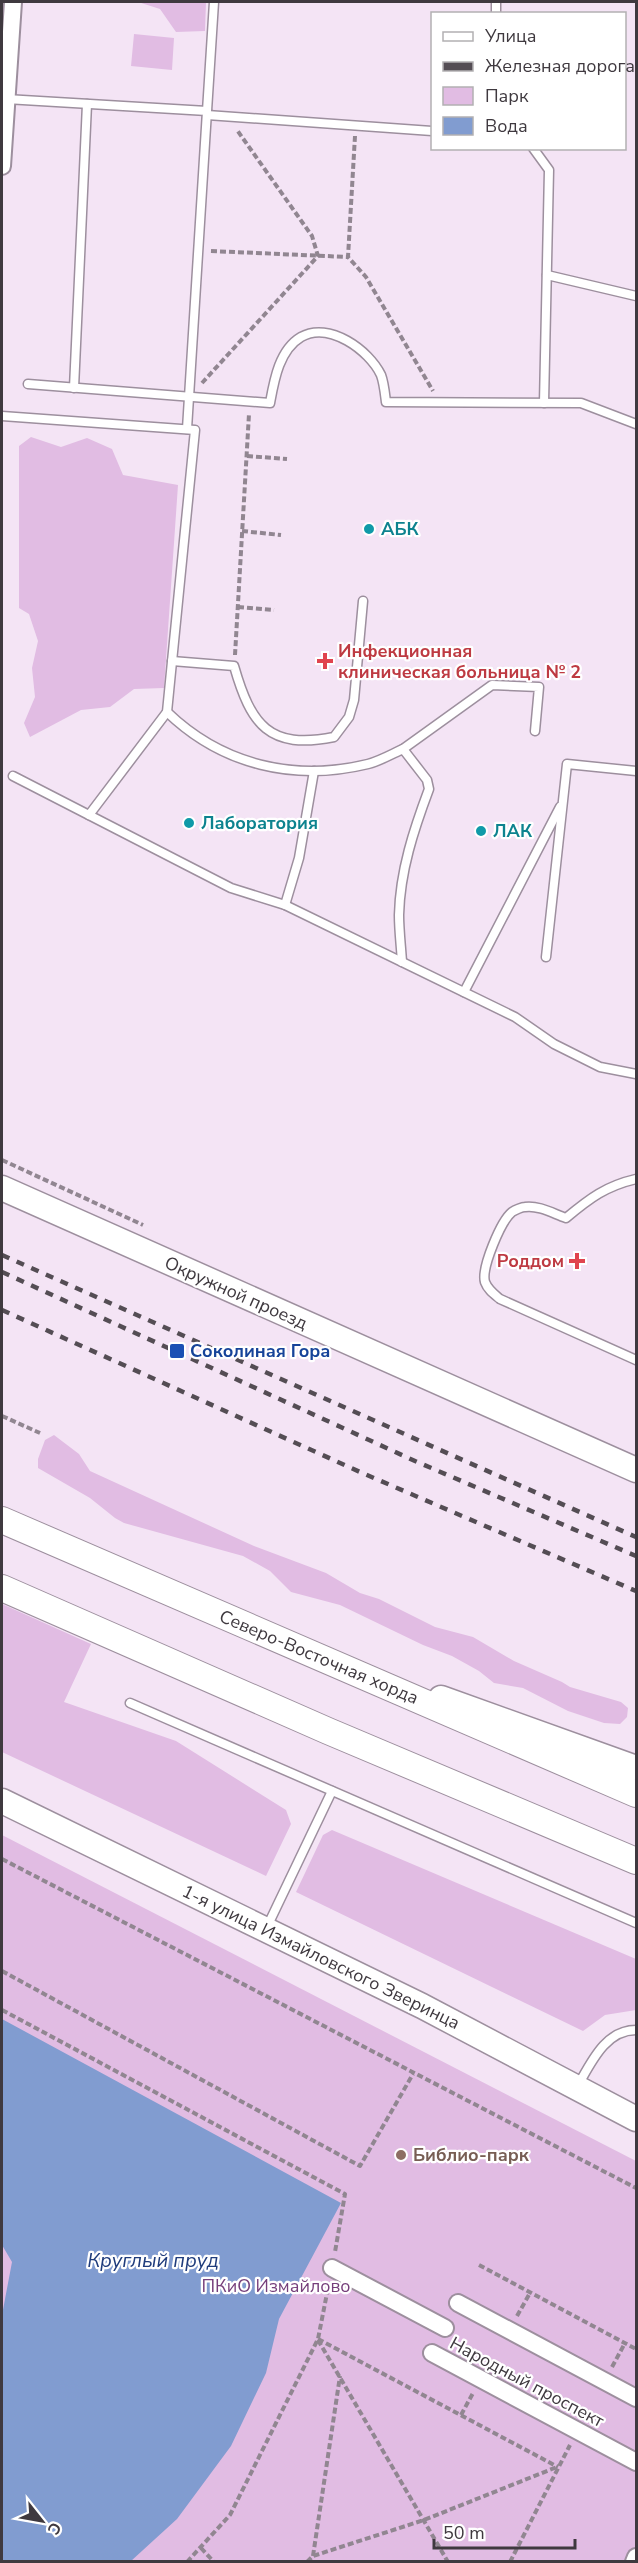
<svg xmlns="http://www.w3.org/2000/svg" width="638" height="2563" viewBox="0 0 638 2563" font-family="'Nunito Sans',sans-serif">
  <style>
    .green { fill: #e1bce3 }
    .water { fill: #819cd0 }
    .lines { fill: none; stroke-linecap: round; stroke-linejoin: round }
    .lane-casing { stroke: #9d8f9e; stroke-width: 11 }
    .street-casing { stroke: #9d8f9e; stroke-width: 20 }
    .secondary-casing { stroke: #9d8f9e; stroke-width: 27 }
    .primary-casing { stroke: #9d8f9e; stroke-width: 28 }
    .path { stroke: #918691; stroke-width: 4; stroke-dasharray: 6 3; stroke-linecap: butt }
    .lane { stroke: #fff; stroke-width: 8 }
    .street { stroke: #fff; stroke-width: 16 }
    .secondary { stroke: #fff; stroke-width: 24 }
    .primary { stroke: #fff; stroke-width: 26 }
    .rail { stroke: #544d54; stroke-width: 4.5; stroke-dasharray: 8 8; stroke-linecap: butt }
    .culture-dot { fill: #0f9aa8; stroke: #fff; stroke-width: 2 }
    .health-dot { fill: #e0444e; stroke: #fff; stroke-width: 2 }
    .transit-dot { fill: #1a4fb4; stroke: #fff; stroke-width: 2 }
    .education-dot { fill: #8d6e63; stroke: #fff; stroke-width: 2 }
    .labels { text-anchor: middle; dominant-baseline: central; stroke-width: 4.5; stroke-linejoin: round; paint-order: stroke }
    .culture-label { font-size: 18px; font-weight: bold; fill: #0d838f; stroke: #fff; text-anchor: start }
    .health-label { font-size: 18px; font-weight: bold; fill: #be3a42; stroke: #fff; text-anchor: start }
    .street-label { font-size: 18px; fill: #3f393f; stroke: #fff }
    .transit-label { font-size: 18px; font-weight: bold; fill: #164399; stroke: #fff; text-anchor: start }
    .education-label { font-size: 18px; font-weight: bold; fill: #785e54; stroke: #fff; text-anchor: start }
    .park-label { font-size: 18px; fill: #763f7b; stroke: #fff }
    .water-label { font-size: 20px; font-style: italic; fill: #1f3c7c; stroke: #fff }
  </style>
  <rect width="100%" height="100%" fill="#f4e4f5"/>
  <g class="green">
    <path d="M138,2H206L205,31L176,32L160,9Z"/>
    <path d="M134,34L174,38L172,70L131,66Z"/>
    <path d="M31,437L61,447L87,438L112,449L123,475L178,485L164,688L134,689L110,707L81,710L30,737L24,723L35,697L32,668L38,641L29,614L19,608V446Z"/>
    <path d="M54,1435L79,1454L90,1471L254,1546L326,1573L360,1593L379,1599L435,1627L473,1637L514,1661L562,1682L570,1687L621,1702L628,1708L627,1717L620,1724L604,1723L568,1711L523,1688L494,1683L479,1671L452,1656L423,1645L340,1605L291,1592L270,1571L243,1556L124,1523L115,1518L90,1498L38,1468V1459L45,1440Z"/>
    <path d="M2,1604L91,1644L64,1702L176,1741L286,1810L291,1824L266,1876L2,1752Z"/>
    <path d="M332,1830L636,1959V2010L605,2015L583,2031L296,1892L323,1835Z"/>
    <path d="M2,1835L636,2161V2561H2Z"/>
  </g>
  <path class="water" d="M2,2019L341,2203L279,2319L266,2373L231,2446L177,2519L131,2561H2V2315L12,2262L2,2245Z"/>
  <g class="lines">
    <g class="lane-casing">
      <g id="lane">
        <path d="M496,2V14"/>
        <path d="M6,99L207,111L187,429"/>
        <path d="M207,111L214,2"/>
        <path d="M207,115L432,131"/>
        <path d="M533,148L549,170L544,403"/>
        <path d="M547,275L636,296"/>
        <path d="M28,384L270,403C274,381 279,350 301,337C329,321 369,350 381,375C384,383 385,394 386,402L581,403L636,424"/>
        <path d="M74,388L87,104"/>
        <path d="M2,416L195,430L167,712L89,815"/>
        <path d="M172,661L234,666C251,725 269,750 334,737L349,717L354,700L363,601"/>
        <path d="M167,712C222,765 294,782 368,764C380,761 392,754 403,749L427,780L429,789C414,829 400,871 399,915C399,930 401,946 402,962"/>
        <path d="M403,749L492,685L539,687L535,731"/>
        <path d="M13,776L231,888L285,905L515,1017L554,1044L600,1067L636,1074"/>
        <path d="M285,905L299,858L314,771"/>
        <path d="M546,957L567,764L636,771"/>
        <path d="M464,992L560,807"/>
        <path d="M636,1179C606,1186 590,1198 566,1218C554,1214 539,1205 525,1207C522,1207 515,1210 512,1212C501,1221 481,1268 485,1282C488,1290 494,1294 500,1299L636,1360"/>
        <path d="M130,1703L636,1923"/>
        <path d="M266,1929L332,1791"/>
        <path d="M577,2087C591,2063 605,2030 636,2030"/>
      </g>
    </g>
    <g class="street-casing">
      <g id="street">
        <path d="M2,166L13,2"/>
        <path d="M332,2268L445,2328"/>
        <path d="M458,2303L636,2398"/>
        <path d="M432,2353L636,2462"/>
        <path d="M634,2562L636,2557"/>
      </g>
    </g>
    <g class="secondary-casing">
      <g id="secondary">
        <path d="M2,1188L636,1470"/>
        <path d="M441,1698L636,1768"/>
        <path d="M2,1801L422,2006L636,2119"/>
      </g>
    </g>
    <g class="primary-casing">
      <g id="primary">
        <path d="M2,1520L636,1794"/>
        <path d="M2,1588L328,1731L636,1861"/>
      </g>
    </g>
    <g class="path">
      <path d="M355,136L348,257L366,277L433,391"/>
      <path d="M211,251L348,257"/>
      <path d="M202,383L318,256L312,236L237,130"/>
      <path d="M247,456L287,459"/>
      <path d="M242,531L281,535"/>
      <path d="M238,607L274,610"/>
      <path d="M235,655L249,414"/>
      <path d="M2,1160L143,1225"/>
      <path d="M2,1416L40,1433"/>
      <path d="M2,1859L636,2188"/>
      <path d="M2,1971L360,2166L413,2074"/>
      <path d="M2,2010L345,2194L335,2252"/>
      <path d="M479,2265L636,2349"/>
      <path d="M517,2316L530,2293"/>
      <path d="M318,2339L558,2467"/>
      <path d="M318,2340L448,2562"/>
      <path d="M612,2367L625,2343"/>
      <path d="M461,2415L473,2393"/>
      <path d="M201,2548L214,2562"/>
      <path d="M313,2556L340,2376"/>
      <path d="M187,2562L230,2515L318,2339L329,2283"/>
      <path d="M307,2562L313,2556L424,2520L557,2467"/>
      <path d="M510,2562L570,2445"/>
    </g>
    <use href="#lane" class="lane"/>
    <use href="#street" class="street"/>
    <use href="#secondary" class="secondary"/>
    <use href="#primary" class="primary"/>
    <g class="rail">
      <path d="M2,1255L636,1537"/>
      <path d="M2,1272L415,1461L636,1556"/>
      <path d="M2,1310L360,1472L636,1591"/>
    </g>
  </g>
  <g class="culture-dot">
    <circle cx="369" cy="529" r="6"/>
    <circle cx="189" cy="823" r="6"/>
    <circle cx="481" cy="831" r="6"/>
  </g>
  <g class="health-dot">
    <path d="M322 652h6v6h6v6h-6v6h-6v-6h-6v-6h6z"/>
    <path d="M574 1252h6v6h6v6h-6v6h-6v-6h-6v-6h6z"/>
  </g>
  <rect class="transit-dot" x="169" y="1343" width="16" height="16" rx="3"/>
  <circle class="education-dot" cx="401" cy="2155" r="6"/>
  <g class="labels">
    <g class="culture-label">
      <text x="381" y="529">АБК</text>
      <text x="201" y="823">Лаборатория</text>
      <text x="493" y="831">ЛАК</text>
    </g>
    <g class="health-label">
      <text x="338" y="651">Инфекционная<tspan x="338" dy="21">клиническая больница № 2</tspan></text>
      <text x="564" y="1261" text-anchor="end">Роддом</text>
    </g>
    <g class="street-label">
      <text transform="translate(236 1293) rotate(24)">Окружной проезд</text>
      <text transform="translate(319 1657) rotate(23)">Северо-Восточная хорда</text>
      <text transform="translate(321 1957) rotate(26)">1-я улица Измайловского Зверинца</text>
      <text transform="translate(527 2382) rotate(28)">Народный проспект</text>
    </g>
    <g class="transit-label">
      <text x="190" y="1351">Соколиная Гора</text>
    </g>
    <g class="education-label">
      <text x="413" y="2155">Библио-парк</text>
    </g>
    <g class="park-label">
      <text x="276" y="2286">ПКиО Измайлово</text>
    </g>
    <g class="water-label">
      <text x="153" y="2260">Круглый пруд</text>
    </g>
  </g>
  <rect width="638" height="2563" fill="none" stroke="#3f393f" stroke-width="6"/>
  <rect x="431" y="12" width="195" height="138" fill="#ffffff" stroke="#b2b0b2" stroke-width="1.5"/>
  <rect x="443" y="32" width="30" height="9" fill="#ffffff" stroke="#b2b0b2" stroke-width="1.5"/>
  <text x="485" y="42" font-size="18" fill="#3f393f">Улица</text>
  <rect x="443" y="62" width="30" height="9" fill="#544d54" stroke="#b2b0b2" stroke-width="1.5"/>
  <text x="485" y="72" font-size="18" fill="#3f393f">Железная дорога</text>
  <rect x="443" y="87" width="30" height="18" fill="#e1bce3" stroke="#b2b0b2" stroke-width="1.5"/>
  <text x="485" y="102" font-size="18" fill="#3f393f">Парк</text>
  <rect x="443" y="117" width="30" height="18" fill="#819cd0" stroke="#b2b0b2" stroke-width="1.5"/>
  <text x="485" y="132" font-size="18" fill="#3f393f">Вода</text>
  <g transform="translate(42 2521) rotate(121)" stroke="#ffffff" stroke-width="4.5" paint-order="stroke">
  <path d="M0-4.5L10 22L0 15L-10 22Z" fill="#3f393f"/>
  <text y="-9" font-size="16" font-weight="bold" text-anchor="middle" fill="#3f393f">С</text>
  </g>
  <path d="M434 2539v9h141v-9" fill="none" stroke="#3f393f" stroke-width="3"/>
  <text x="443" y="2539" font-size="18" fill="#3f393f" stroke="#ffffff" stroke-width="4.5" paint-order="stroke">50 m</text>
</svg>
